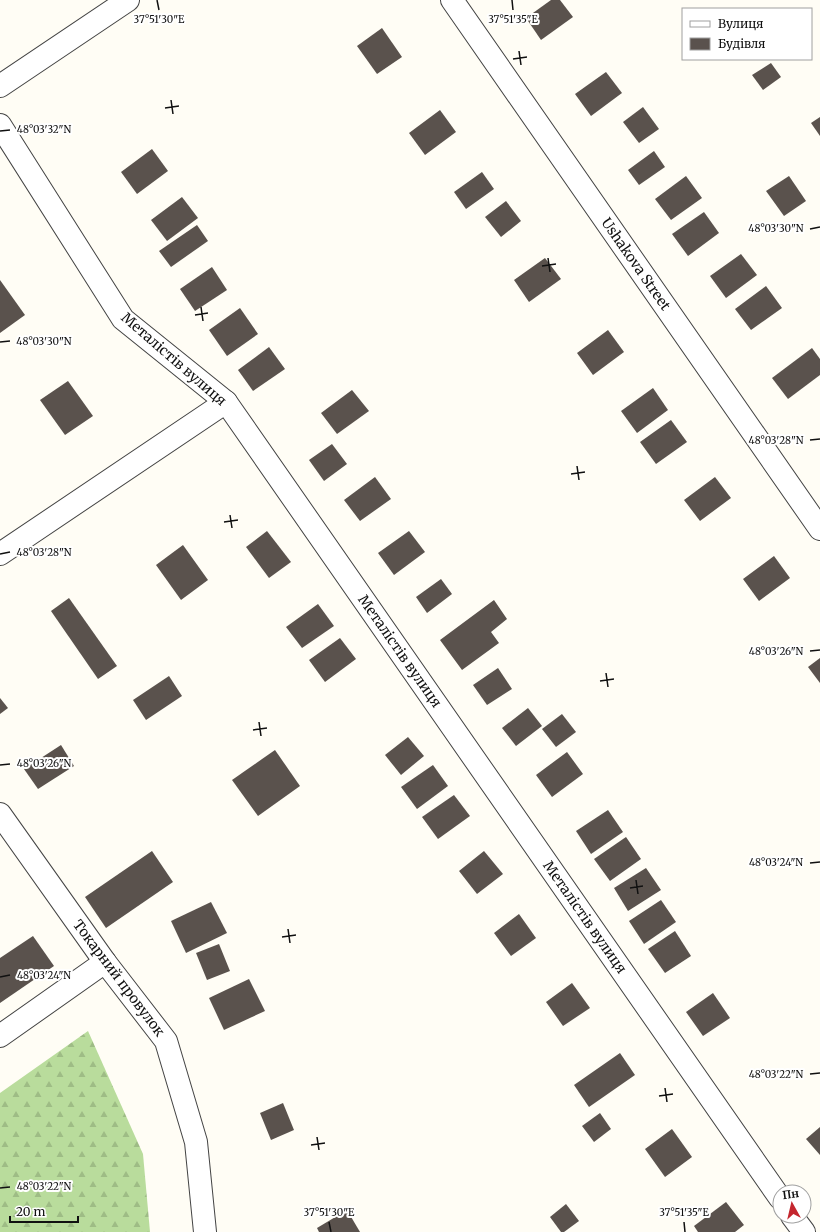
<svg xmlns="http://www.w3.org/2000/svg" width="820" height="1232" viewBox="0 0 820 1232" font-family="Merriweather,serif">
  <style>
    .forest { fill: url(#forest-firs) }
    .building { fill: #5a524d }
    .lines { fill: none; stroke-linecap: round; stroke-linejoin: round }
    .minor-casing { stroke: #444; stroke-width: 24 }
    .minor { stroke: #fff; stroke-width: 22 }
    .ticks { fill: none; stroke: #111; stroke-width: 1.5 }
    .labels { text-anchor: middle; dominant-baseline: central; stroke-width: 4; stroke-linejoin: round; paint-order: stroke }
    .street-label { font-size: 14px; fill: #111; stroke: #fff }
    .ticks-label { font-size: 10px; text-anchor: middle; fill: #111; stroke: #fff; stroke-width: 4; stroke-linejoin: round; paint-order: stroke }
  </style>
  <defs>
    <pattern id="forest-firs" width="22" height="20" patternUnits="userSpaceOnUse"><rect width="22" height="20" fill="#b9dc9c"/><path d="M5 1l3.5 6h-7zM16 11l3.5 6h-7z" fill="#9ebc85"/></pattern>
  </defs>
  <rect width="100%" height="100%" fill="#fffdf5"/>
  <path class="forest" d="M88,1031L143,1154L150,1232H0V1093Z"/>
  <g class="building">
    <path d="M551,0H560L573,17L541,40L526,18Z"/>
    <path d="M382,28L402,57L377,74L357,46Z"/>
    <path d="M771,63L781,77L763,90L752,75Z"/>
    <path d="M606,72L622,93L591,116L575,94Z"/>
    <path d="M643,107L659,129L639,143L623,122Z"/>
    <path d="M440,110L456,132L425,155L409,133Z"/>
    <path d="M820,117V136L811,123Z"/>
    <path d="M152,149L168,171L137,194L121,172Z"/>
    <path d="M654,151L665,167L639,185L628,170Z"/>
    <path d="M482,172L494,189L466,209L454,192Z"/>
    <path d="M686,176L702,198L671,220L655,199Z"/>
    <path d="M789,176L806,201L784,216L766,191Z"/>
    <path d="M182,197L198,218L167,241L151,220Z"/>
    <path d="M506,201L521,221L501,237L485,217Z"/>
    <path d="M704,212L719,233L688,256L672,234Z"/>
    <path d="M197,225L208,241L171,267L159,251Z"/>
    <path d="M741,254L757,275L726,298L710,276Z"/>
    <path d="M545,258L561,279L529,302L514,280Z"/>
    <path d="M212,267L227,290L195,311L180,289Z"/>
    <path d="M0,280L25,315L0,333Z"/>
    <path d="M766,286L782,308L751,330L735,309Z"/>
    <path d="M240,308L258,334L227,356L209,330Z"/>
    <path d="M608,330L624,352L593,375L577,353Z"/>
    <path d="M269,347L285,369L253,391L238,370Z"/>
    <path d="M812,348L820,359V375L788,399L772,378Z"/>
    <path d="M68,381L93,416L65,435L40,400Z"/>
    <path d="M653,388L668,410L637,433L621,411Z"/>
    <path d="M352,390L369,411L337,434L321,413Z"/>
    <path d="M671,420L687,442L656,464L640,442Z"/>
    <path d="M332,444L347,464L324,481L309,460Z"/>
    <path d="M375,477L391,499L360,521L344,500Z"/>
    <path d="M715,477L731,498L700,521L684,500Z"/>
    <path d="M267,531L291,562L269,578L246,547Z"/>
    <path d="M409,531L425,552L394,575L378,553Z"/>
    <path d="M183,545L208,580L181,600L156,565Z"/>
    <path d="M774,556L790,578L759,601L743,579Z"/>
    <path d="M441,579L452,594L427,613L416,597Z"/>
    <path d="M69,598L117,666L98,679L51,611Z"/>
    <path d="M494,600L507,619L491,632L499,643L462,670L440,640Z"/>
    <path d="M318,604L334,626L302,648L286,627Z"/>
    <path d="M340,638L356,659L325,682L309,660Z"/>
    <path d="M820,658V683L808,667Z"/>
    <path d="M498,668L512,689L487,705L473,685Z"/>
    <path d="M169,676L182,696L146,720L133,700Z"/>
    <path d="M0,698L8,708L0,714Z"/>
    <path d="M528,708L542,726L516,746L502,728Z"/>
    <path d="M562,714L576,732L556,747L542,729Z"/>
    <path d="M408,737L424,756L401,775L385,755Z"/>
    <path d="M61,745L74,766L38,789L24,769Z"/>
    <path d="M275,750L300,786L258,816L232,780Z"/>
    <path d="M567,752L583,774L552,797L536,775Z"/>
    <path d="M433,765L448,786L417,809L401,787Z"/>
    <path d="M454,795L470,816L438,839L422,817Z"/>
    <path d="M608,810L623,832L591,854L576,831Z"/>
    <path d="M626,837L641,859L610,881L594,859Z"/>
    <path d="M152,851L173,882L106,928L85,897Z"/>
    <path d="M484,851L503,874L477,894L459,871Z"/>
    <path d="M646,868L661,890L628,911L614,888Z"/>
    <path d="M661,900L676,922L644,944L629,921Z"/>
    <path d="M211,902L227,933L186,953L171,921Z"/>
    <path d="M519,914L536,938L511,956L494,933Z"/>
    <path d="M675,931L691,956L665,973L648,949Z"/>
    <path d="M33,936L54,966L0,1003V958Z"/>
    <path d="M219,944L230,971L207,980L196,953Z"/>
    <path d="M249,979L265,1011L224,1030L209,998Z"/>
    <path d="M572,983L590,1008L563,1026L546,1002Z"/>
    <path d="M713,993L730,1018L703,1036L686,1012Z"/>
    <path d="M620,1053L635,1075L589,1107L574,1085Z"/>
    <path d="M283,1103L294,1130L271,1140L260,1113Z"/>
    <path d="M600,1113L611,1129L594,1142L582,1126Z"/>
    <path d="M820,1127V1155L806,1139Z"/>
    <path d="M672,1129L692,1157L665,1177L645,1149Z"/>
    <path d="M726,1202L744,1225L735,1232H698L694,1226Z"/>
    <path d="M566,1204L579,1221L564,1232H561L550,1217Z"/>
    <path d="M347,1210L360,1232H319L317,1228Z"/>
  </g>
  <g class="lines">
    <g class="minor-casing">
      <g id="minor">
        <path d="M452,0L820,529"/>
        <path d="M0,86L128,0"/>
        <path d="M0,125L123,319L226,402L780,1198"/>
        <path d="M0,554L226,402"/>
        <path d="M0,814L105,962L166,1041L196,1142L205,1232"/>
        <path d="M0,1036L105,962"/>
        <path d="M792,1216L804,1232"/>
      </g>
    </g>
    <use href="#minor" class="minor"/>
  </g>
  <path class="ticks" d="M157,0L159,10M512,0L513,10M519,51L521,65M513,59L527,57M171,100L173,114M165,108L179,106M0,131L10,130M810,229L820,227M548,258L550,272M542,266L556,264M201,307L203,321M195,315L208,313M0,342L10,341M810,440L820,439M577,466L579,480M571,474L585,472M230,515L232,528M224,522L238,520M0,554L10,552M810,651L820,650M606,673L608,687M600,681L614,679M259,722L261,736M253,730L267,728M0,765L10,764M810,863L820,862M636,880L638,894M630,888L643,886M288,929L290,943M282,937L296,935M0,977L10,975M810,1074L820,1073M665,1088L667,1102M659,1096L673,1094M317,1137L319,1150M311,1145L325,1143M0,1188L10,1187M329,1222L331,1232M684,1222L685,1232"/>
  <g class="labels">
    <g class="street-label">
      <text transform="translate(636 264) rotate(55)">Ushakova Street</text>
      <text transform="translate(174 359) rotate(41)">Металістів вулиця</text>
      <text transform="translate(400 651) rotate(55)">Металістів вулиця</text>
      <text transform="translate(585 917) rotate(55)">Металістів вулиця</text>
      <text transform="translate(119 978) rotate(53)">Токарний провулок</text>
    </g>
  </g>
  <g class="ticks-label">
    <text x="159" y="23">37°51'30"E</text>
    <text x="513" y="23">37°51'35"E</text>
    <text x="44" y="133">48°03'32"N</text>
    <text x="776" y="232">48°03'30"N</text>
    <text x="44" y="345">48°03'30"N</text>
    <text x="776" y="444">48°03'28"N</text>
    <text x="44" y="556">48°03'28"N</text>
    <text x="776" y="655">48°03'26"N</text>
    <text x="44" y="767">48°03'26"N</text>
    <text x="776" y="866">48°03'24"N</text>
    <text x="44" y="979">48°03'24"N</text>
    <text x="776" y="1078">48°03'22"N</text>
    <text x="44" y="1190">48°03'22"N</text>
    <text x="329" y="1216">37°51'30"E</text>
    <text x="684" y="1216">37°51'35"E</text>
  </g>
  <rect x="682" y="8" width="130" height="52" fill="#ffffff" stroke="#a0a0a0"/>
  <rect x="690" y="21" width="20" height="6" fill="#ffffff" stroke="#a0a0a0"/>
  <text x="718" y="28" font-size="12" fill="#111111">Вулиця</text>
  <rect x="690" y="38" width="20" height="12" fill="#5a524d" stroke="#a0a0a0"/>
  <text x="718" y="48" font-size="12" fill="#111111">Будівля</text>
  <g transform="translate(792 1204) rotate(352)"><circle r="19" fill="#ffffff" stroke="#a0a0a0"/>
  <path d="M0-3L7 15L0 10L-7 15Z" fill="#c4262e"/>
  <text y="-6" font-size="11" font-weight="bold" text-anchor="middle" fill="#111111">Пн</text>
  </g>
  <path d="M10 1216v6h68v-6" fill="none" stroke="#111111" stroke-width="2"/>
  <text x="16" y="1216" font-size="12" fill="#111111" stroke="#ffffff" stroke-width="3" paint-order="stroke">20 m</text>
</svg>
